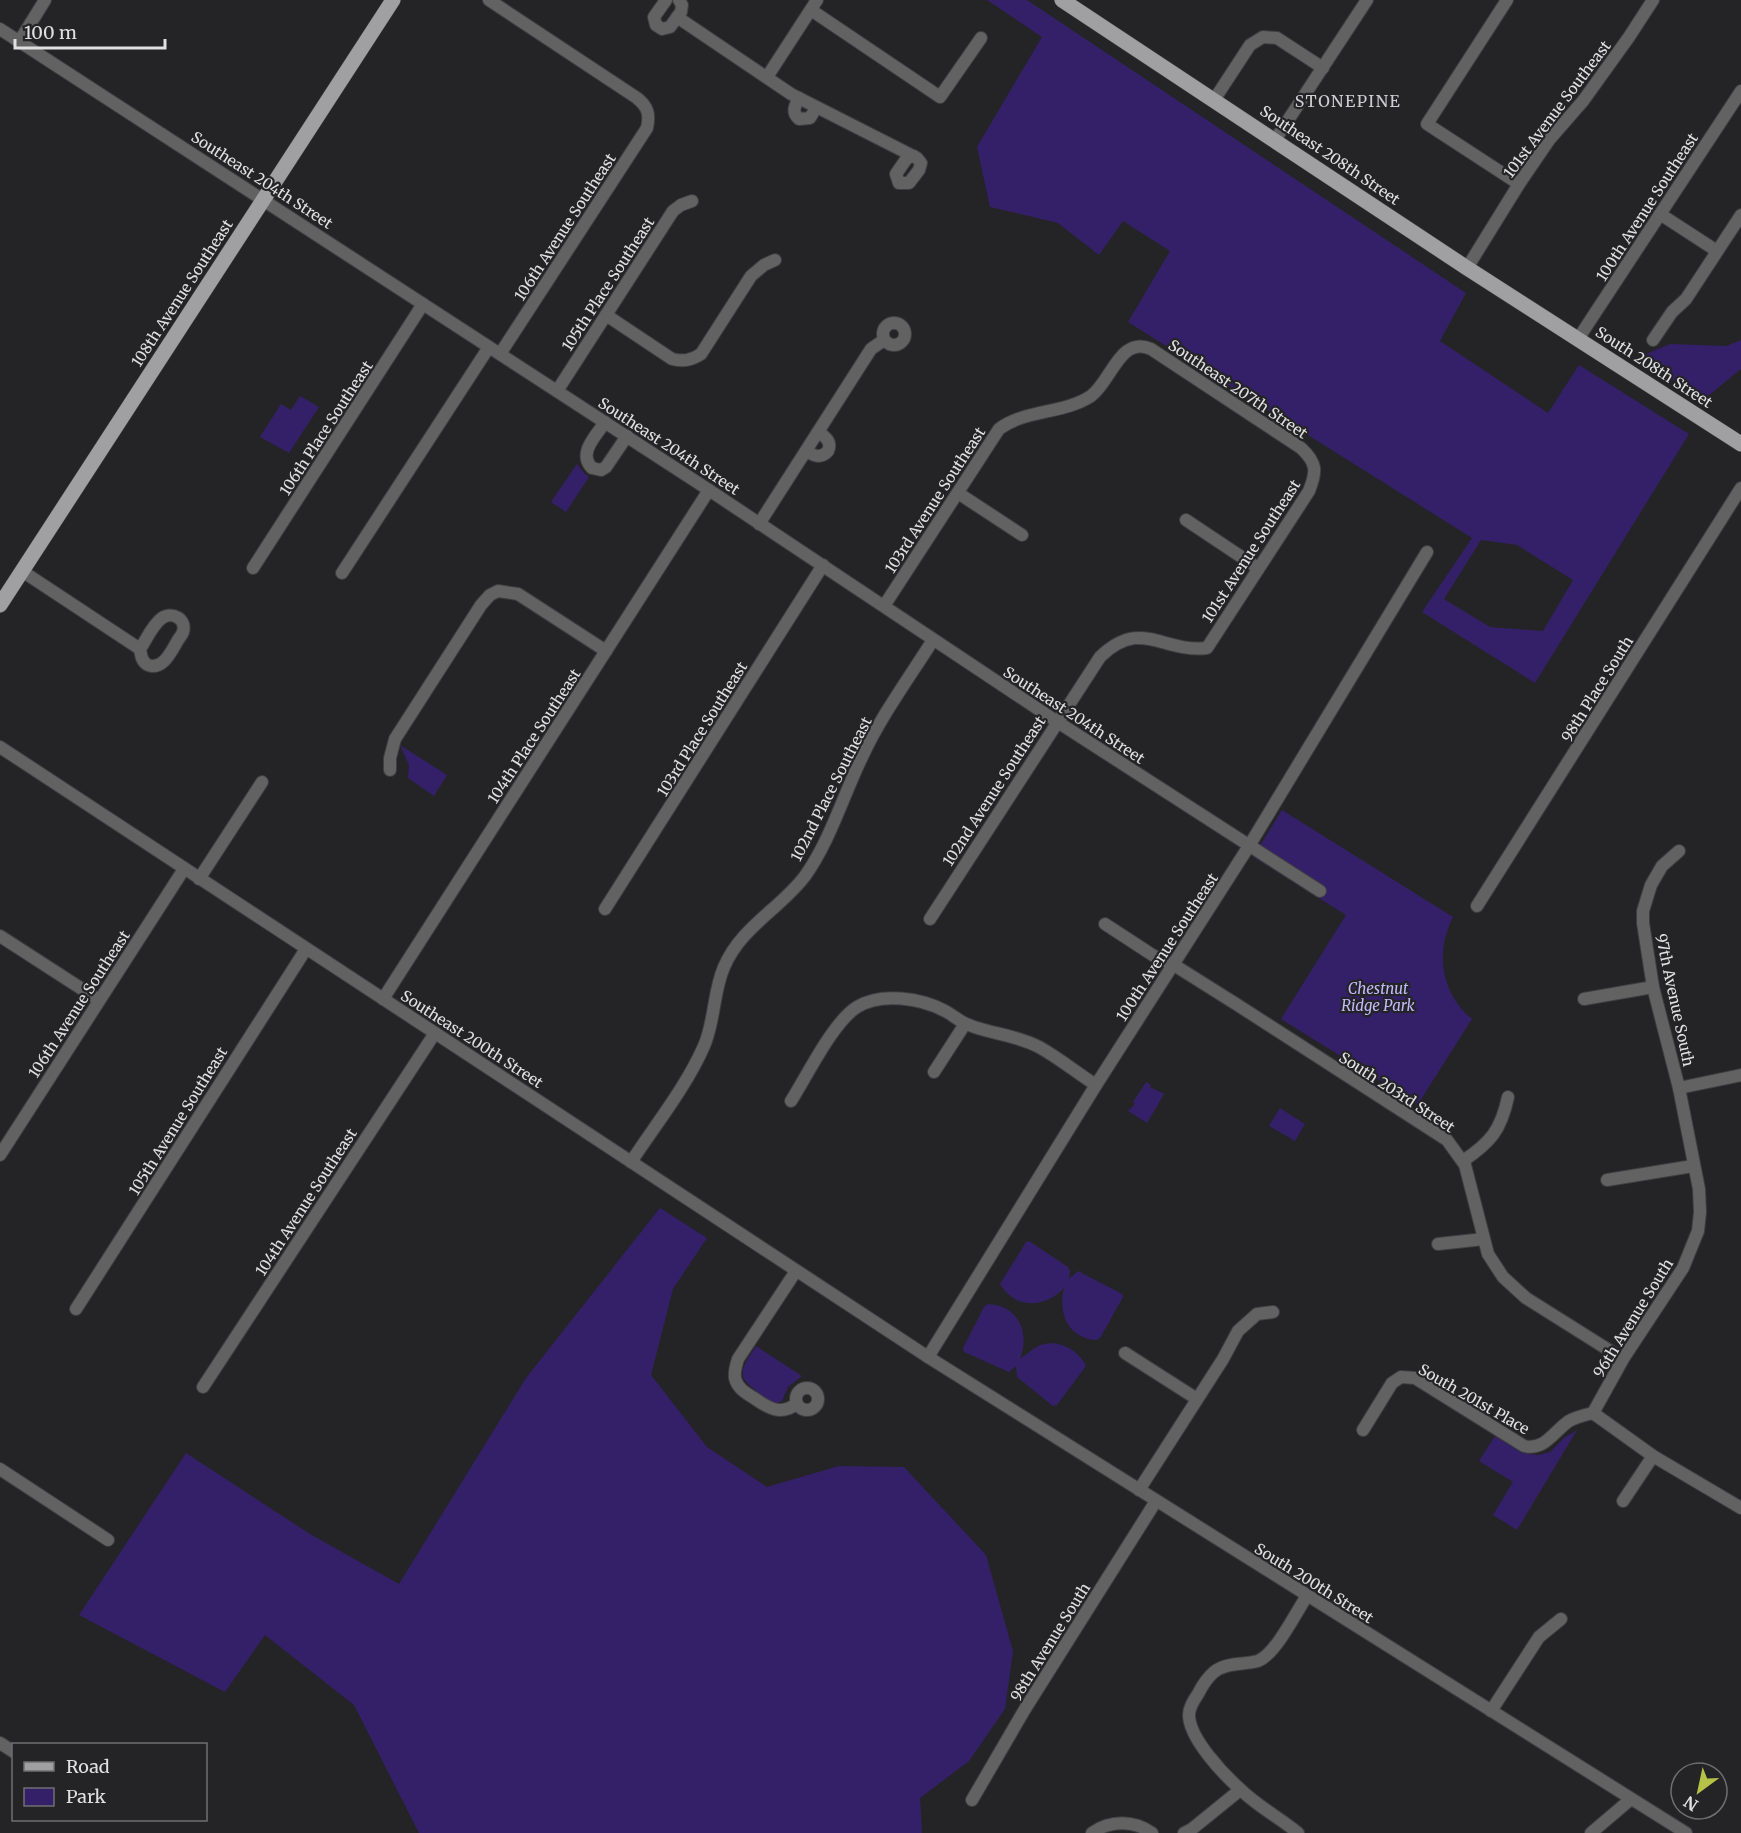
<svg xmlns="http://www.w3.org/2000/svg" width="1741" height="1833" viewBox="0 0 1741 1833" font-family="Merriweather,serif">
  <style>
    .green { fill: #342068; fill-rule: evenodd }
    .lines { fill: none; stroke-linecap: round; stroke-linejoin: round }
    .minor-casing { stroke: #3e3e40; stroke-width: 14 }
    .major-casing { stroke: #3e3e40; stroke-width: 16 }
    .minor { stroke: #626263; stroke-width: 12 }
    .major { stroke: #a0a0a3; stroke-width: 15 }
    .labels { text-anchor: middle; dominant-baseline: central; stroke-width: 4.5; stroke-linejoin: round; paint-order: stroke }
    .street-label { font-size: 15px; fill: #e0e0e2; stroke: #242426 }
    .park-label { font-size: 15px; font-style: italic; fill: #c2b9fc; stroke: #242426 }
    .neighbourhood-label { font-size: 16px; letter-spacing: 1.5px; fill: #ceced2; stroke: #242426 }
  </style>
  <rect width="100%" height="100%" fill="#242426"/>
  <g class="green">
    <path d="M987,0H1027L1466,293L1440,341L1548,413L1579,365L1689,434L1535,683L1422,612L1472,538L1128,322L1170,251L1123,221L1099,255L1058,223L990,207L977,147L1042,37ZM1481,540L1517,545L1573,580L1543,631L1490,627L1444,599Z"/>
    <path d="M1741,340V369L1703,400L1639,357L1670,344L1726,346Z"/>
    <path d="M300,396L319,407L289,453L260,437L281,404L291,410Z"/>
    <path d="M577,464L584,473L589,477L566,512L551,502Z"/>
    <path d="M400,745L447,775L434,796L408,778L409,765Z"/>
    <path d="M1282,810L1453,917C1435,953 1441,993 1472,1019L1418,1104L1281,1019L1346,915L1253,857Z"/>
    <path d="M1146,1082L1151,1085L1150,1087L1164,1094L1147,1123L1128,1111L1135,1104L1133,1102Z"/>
    <path d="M1280,1108L1305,1124L1295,1141L1269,1126Z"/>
    <path d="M660,1208L707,1238L673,1289L651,1375L707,1447L767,1487L839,1466L904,1467L986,1555L1013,1651L1005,1709L969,1761L920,1798L922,1833H419L354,1705L265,1635L225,1692L79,1615L186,1453L310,1534L399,1584L526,1378Z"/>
    <path d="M1029,1241L1068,1267L1070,1271L1069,1279L1078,1271L1122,1294L1123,1297L1100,1338L1096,1340C1067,1338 1058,1312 1064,1288C1045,1308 1016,1310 1000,1284L1026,1242Z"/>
    <path d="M988,1304C1019,1305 1030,1334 1020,1359C1027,1354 1033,1348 1041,1345C1058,1339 1079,1350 1086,1366L1057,1405L1053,1406L1017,1377L1016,1366L1009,1372L964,1352L963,1348L984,1307Z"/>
    <path d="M756,1346L802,1376L788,1387L782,1401C778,1403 777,1404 773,1402C766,1400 745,1383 743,1377C741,1366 751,1354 756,1346Z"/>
    <path d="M1577,1430L1517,1530L1493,1515L1513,1482L1479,1461L1495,1436L1522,1453L1538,1455L1550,1452L1564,1438Z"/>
  </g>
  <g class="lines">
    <g class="minor-casing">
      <g id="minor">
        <path d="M489,0L637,98C648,107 650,114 647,128L500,354"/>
        <path d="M666,0L654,17L656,25L662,29L670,27L681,12L682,5L679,0"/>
        <path d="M1507,0L1427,124L1519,184"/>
        <path d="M811,10L940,97L981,38"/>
        <path d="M677,17L791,94L917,158L921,163L919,170L909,183H899L896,174L907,158L914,156"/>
        <path d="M0,29L709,490L1056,721L1320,891"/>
        <path d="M19,42L45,0"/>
        <path d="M767,77L817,0"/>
        <path d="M799,98C795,106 791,112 799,119L810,118L816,108"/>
        <path d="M1214,100L1250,45L1263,37L1277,38L1323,68"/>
        <path d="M1275,140L1367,0"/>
        <path d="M1660,214L1717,251"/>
        <path d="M1467,268L1519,184L1549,140L1583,101L1629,37L1653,0"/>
        <path d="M606,315L672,359C684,362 692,360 701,354L751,276L764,265L775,260"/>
        <circle cx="894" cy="334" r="11"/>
        <path d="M1578,339L1741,91"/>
        <path d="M1653,340L1672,312L1686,299L1741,215"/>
        <path d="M557,391L673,211L681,205L692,201"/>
        <path d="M605,422C597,435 577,453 592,468L601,470L606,467L627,436"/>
        <path d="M806,451C814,456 821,459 828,451C832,442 826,437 818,432"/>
        <path d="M958,493L1022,535"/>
        <path d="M1186,520L1258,568"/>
        <path d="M759,524L871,349L884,340"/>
        <path d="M253,568L423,304"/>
        <path d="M22,571L140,649C141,656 142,662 148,665C163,671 172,650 178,640C180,637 182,635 183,632C187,619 172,611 162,618C153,624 146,640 140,649"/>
        <path d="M342,573L489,347"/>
        <path d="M884,606L999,429C1026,409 1064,414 1091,396C1111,382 1120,335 1151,349L1301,448C1317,463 1317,471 1309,491L1207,648C1162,653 1141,617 1100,657L930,919"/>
        <path d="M0,747L928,1357L1686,1833"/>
        <path d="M390,770V758L395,739L481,605L490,595L498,591L518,594L606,651"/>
        <path d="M199,879L262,782"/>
        <path d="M1477,906L1741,488"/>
        <path d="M605,909L823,565"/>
        <path d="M1105,924L1154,956L1174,965L1236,1004L1447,1140L1465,1165L1488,1254L1503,1277L1526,1298L1623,1359"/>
        <path d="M0,936L99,1000"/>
        <path d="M383,999L709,490"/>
        <path d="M1584,999L1653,987"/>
        <path d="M934,1072L965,1024"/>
        <path d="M1679,1088L1741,1075"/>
        <path d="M791,1101C807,1076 833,1022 857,1007C881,992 921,998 945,1011C953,1015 960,1022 969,1025C991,1034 1017,1035 1039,1047C1059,1058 1077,1073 1096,1085"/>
        <path d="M0,1155L184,869"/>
        <path d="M1463,1161C1491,1142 1501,1130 1508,1097"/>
        <path d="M631,1162C656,1124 686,1087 704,1046C715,1021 713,992 724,967C741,927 780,909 805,876C830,841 843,796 862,757C881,716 909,678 933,640"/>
        <path d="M1607,1180L1693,1166"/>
        <path d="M1438,1244L1484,1239"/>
        <path d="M76,1309L306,949"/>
        <path d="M1125,1353L1197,1399"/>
        <path d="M928,1357L1096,1085L1249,846L1427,552"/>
        <path d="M203,1387L435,1033"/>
        <circle cx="807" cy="1399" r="11"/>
        <path d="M796,1404C781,1416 768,1408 754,1398C746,1393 737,1388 735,1378C734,1371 736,1365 738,1359L796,1271"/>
        <path d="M1593,1413L1623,1359L1683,1268L1698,1231L1700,1212L1699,1189L1679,1088L1653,987L1643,923V911L1651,885L1662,866L1679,851"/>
        <path d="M1593,1413L1653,1456L1741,1508"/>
        <path d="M1363,1430L1392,1383L1401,1377L1415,1378L1524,1446C1545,1451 1554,1431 1569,1421C1576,1417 1585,1415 1593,1413"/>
        <path d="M0,1469L108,1540"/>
        <path d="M1139,1490L1223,1359L1238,1331L1257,1314L1273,1312"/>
        <path d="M1623,1501L1653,1456"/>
        <path d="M1491,1711L1539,1637L1561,1619"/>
        <path d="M0,1743L14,1752"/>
        <path d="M972,1800L1025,1709L1156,1501"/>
        <path d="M1092,1833C1110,1820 1134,1820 1152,1833"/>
        <path d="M1184,1833L1192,1829L1240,1790"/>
        <path d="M1298,1833C1280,1818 1257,1806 1240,1789C1223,1774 1189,1738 1189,1715C1189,1707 1194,1700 1198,1694C1202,1686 1207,1678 1214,1672C1227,1662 1243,1665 1258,1661C1276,1654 1296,1612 1307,1596"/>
        <path d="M1591,1833L1631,1799"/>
      </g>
    </g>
    <g class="major-casing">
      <g id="major">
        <path d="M1062,0L1467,268L1741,444"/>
        <path d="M0,605L393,0"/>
      </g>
    </g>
    <use href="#minor" class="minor"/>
    <use href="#major" class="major"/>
  </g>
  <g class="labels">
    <g class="street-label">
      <text transform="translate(1557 109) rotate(-53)">101st Avenue Southeast</text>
      <text transform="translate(1330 155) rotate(34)">Southeast 208th Street</text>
      <text transform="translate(262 180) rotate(33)">Southeast 204th Street</text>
      <text transform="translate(1647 207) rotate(-57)">100th Avenue Southeast</text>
      <text transform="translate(565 227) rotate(-57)">106th Avenue Southeast</text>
      <text transform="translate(608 284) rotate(-57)">105th Place Southeast</text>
      <text transform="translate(182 293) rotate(-57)">108th Avenue Southeast</text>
      <text transform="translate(1654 367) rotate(33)">South 208th Street</text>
      <text transform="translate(1238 389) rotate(34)">Southeast 207th Street</text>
      <text transform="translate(326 428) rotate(-57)">106th Place Southeast</text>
      <text transform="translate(669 446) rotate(33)">Southeast 204th Street</text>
      <text transform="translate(935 500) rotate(-57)">103rd Avenue Southeast</text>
      <text transform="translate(1251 551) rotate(-57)">101st Avenue Southeast</text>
      <text transform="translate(1597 689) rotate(-58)">98th Place South</text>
      <text transform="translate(1074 715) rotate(33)">Southeast 204th Street</text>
      <text transform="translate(702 729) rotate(-58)">103rd Place Southeast</text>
      <text transform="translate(534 736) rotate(-57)">104th Place Southeast</text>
      <text transform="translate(831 789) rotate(-63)">102nd Place Southeast</text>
      <text transform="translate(994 791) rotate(-57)">102nd Avenue Southeast</text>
      <text transform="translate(1167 947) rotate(-57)">100th Avenue Southeast</text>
      <text transform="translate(1675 1000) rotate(78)">97th Avenue South</text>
      <text transform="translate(79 1004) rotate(-57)">106th Avenue Southeast</text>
      <text transform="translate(472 1039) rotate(33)">Southeast 200th Street</text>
      <text transform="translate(1397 1092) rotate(33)">South 203rd Street</text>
      <text transform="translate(178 1121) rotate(-58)">105th Avenue Southeast</text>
      <text transform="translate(306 1202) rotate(-57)">104th Avenue Southeast</text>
      <text transform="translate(1633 1318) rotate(-58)">96th Avenue South</text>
      <text transform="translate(1474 1399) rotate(30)">South 201st Place</text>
      <text transform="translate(1314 1583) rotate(32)">South 200th Street</text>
      <text transform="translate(1050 1642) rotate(-58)">98th Avenue South</text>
    </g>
    <g class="park-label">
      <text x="1378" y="988">Chestnut<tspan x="1378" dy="17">Ridge Park</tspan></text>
    </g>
    <g class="neighbourhood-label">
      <text x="1348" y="101">STONEPINE</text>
    </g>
  </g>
  <rect x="12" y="1743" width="195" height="78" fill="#242426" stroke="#6f6f71" stroke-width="1.5"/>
  <rect x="24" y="1762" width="30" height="9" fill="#a0a0a3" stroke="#6f6f71" stroke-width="1.5"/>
  <text x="66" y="1773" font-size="18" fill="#e0e0e2">Road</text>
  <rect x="24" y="1788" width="30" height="18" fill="#342068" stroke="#6f6f71" stroke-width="1.5"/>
  <text x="66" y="1803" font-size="18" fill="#e0e0e2">Park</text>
  <g transform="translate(1699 1791) rotate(213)"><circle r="28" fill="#242426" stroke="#6f6f71" stroke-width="1.5"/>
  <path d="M0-4.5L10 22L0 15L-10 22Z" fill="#b6c148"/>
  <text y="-9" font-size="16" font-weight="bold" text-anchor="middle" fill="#e0e0e2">N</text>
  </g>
  <path d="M15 39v9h150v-9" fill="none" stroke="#e0e0e2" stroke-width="3"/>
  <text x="24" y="39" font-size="18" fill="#e0e0e2" stroke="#242426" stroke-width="4.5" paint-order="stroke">100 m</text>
</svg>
